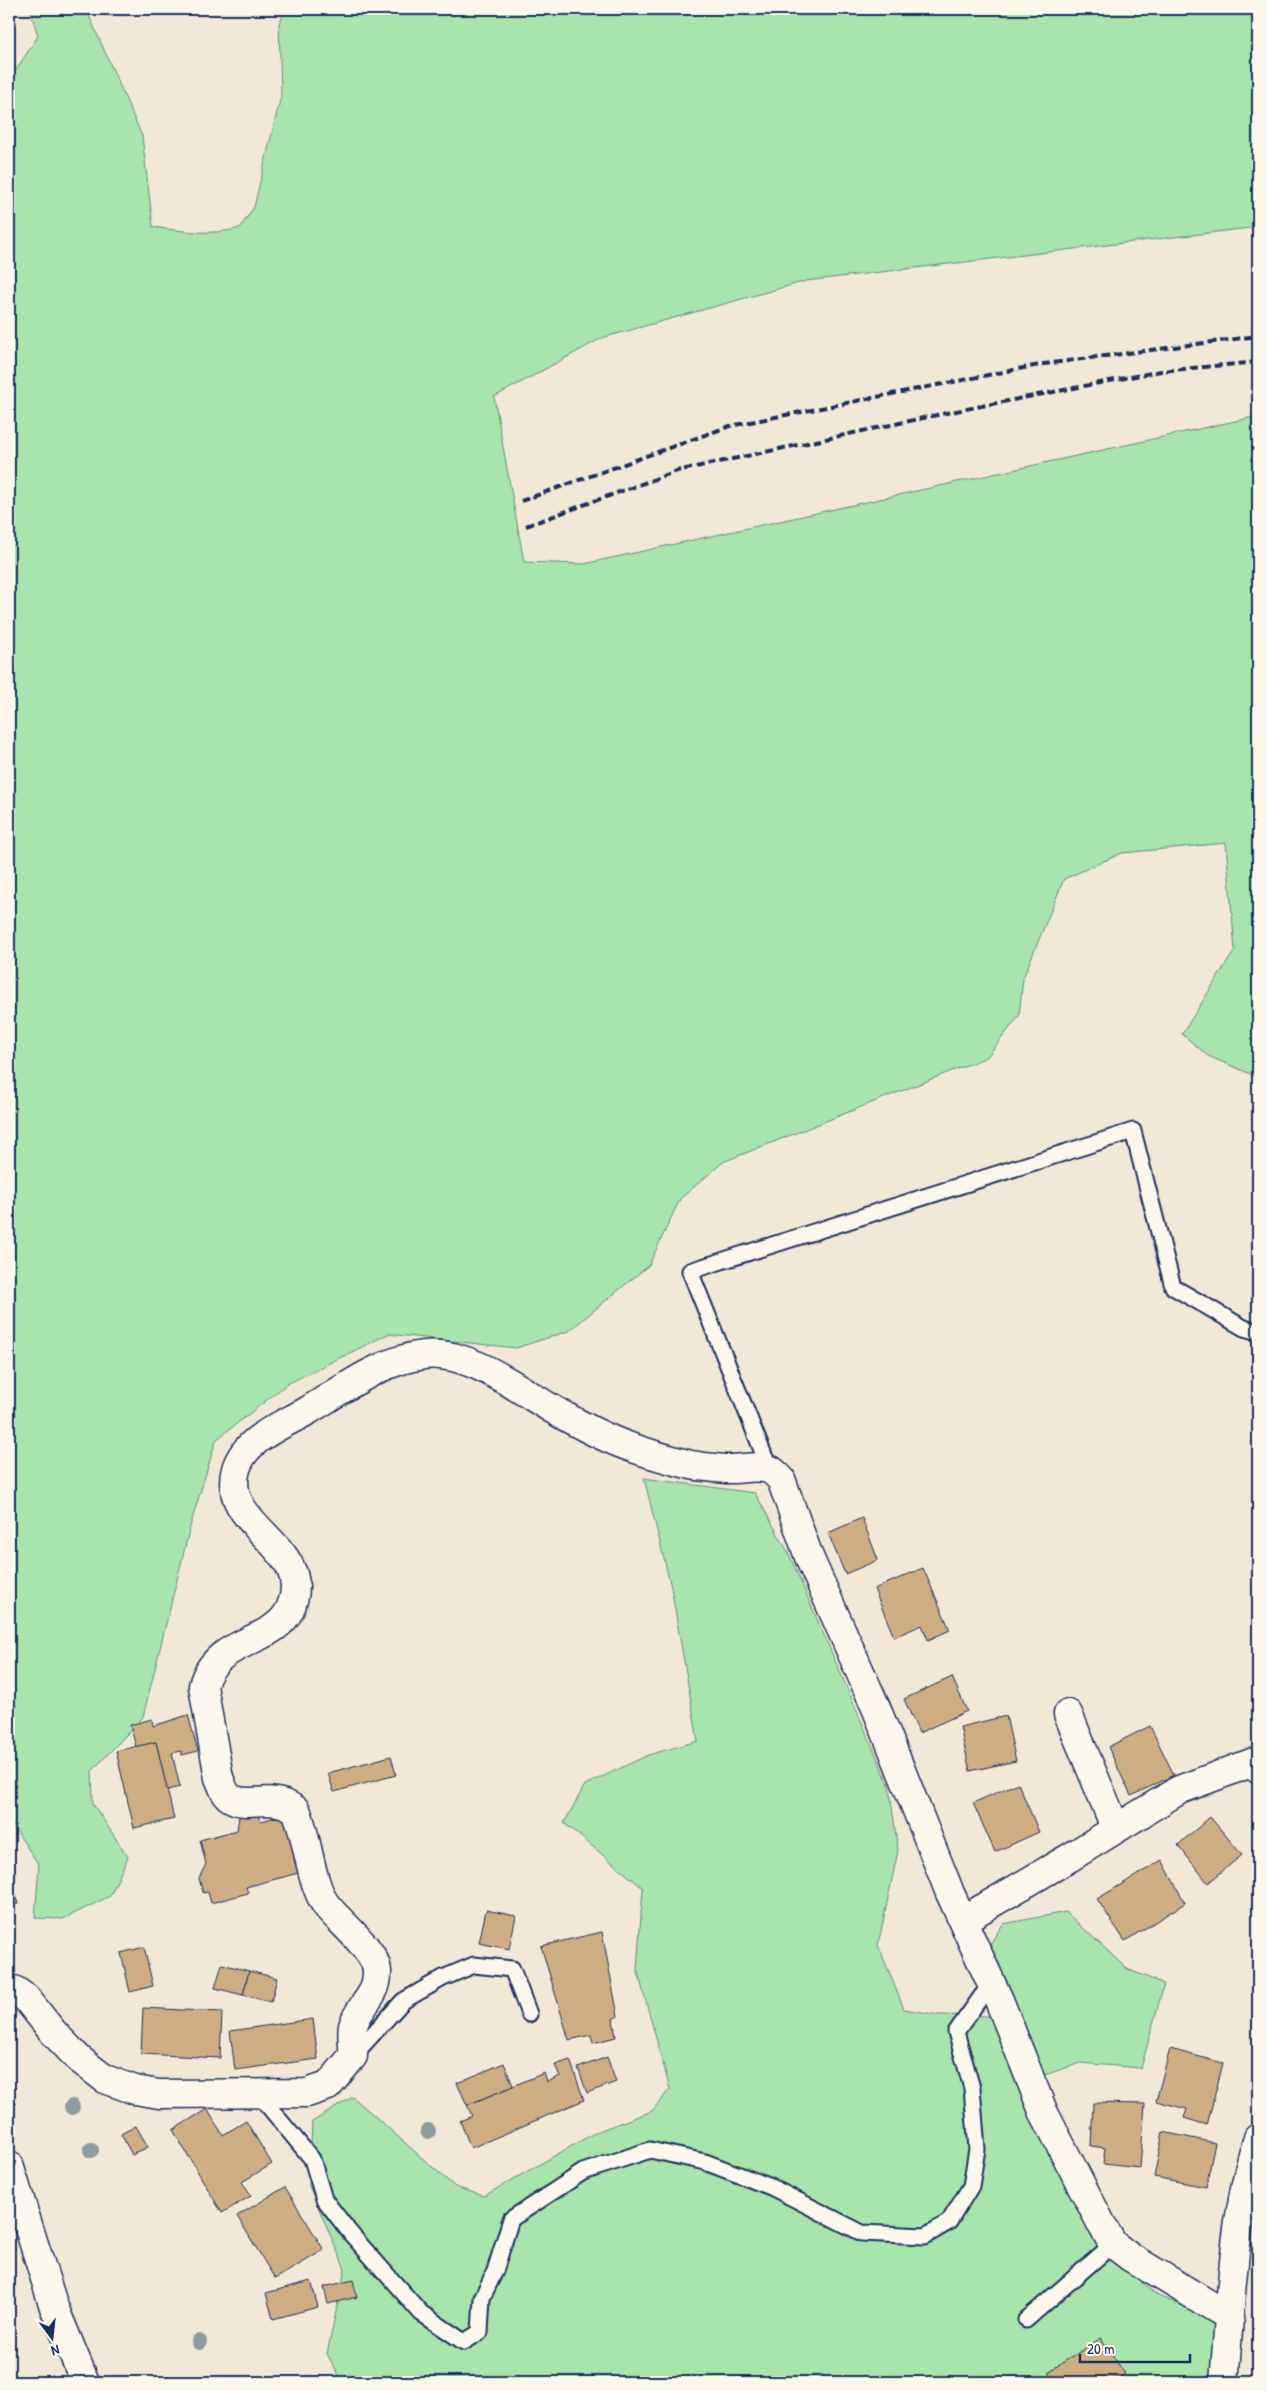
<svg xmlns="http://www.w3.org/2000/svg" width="1267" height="2391" viewBox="0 0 1267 2391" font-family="'Patrick Hand',sans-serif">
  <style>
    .green { fill: #a7e5ac; stroke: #618a85 }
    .building { fill: #cfad82; stroke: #1b2f5e }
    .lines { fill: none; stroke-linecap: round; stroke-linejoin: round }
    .service-casing { stroke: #1b2f5e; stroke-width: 19 }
    .minor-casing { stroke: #1b2f5e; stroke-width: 31 }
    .tertiary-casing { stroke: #1b2f5e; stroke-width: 31 }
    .service { stroke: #fbf7ec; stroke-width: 15 }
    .minor { stroke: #fbf7ec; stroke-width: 28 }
    .tertiary { stroke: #fbf7ec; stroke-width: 28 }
    .rail { stroke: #1b2f5e; stroke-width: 4; stroke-dasharray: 8 4; stroke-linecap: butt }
    .tree { fill: #8f9b9f }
  </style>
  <rect width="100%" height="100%" fill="#f2e8d7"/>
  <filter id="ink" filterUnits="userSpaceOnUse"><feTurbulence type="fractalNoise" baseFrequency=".02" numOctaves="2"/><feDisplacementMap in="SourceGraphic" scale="10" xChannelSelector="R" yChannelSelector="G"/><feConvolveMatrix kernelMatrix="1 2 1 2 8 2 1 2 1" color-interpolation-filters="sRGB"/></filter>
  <g filter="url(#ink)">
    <g class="green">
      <path d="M30,9H86L142,136L153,227C182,231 210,236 240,228L254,207L281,96L279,23L286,9H1258V227L806,281L602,338L494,397L524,562L584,564L1258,416V1077L1208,1056L1182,1034L1235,950L1226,843L1122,853L1064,879L1023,978L1019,1016L987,1057L723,1162L680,1199L649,1265L569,1331L516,1348L388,1334L287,1384L216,1440L191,1523L143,1717L92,1771L93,1804L128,1857L110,1896L63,1919L35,1918L39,1865L9,1820V81L38,36Z"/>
      <path d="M644,1478L755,1493L788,1552L889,1785L898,1851L878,1945L904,2009L939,2015L989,2016L1006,1990L990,1944L1003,1924L1066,1912L1127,1969L1164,1984L1141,2068L1080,2063L1042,2076L1123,2267L1158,2296L1216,2319L1214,2382H343L327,2354L345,2269L309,2186L312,2122L353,2097L455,2187L484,2196L598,2131L652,2111L670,2089L637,1969L643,1888L564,1823L585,1785L648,1755L698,1741L671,1587Z"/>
    </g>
    <g class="building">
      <path d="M862,1518L878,1560L845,1574L828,1533Z"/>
      <path d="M923,1568L950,1630L928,1640L922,1625L894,1637L874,1589Z"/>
      <path d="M952,1677L967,1711L919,1733L904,1699Z"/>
      <path d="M188,1715L198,1751L182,1755L181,1751L172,1753L180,1787L167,1790L156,1742L136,1747L130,1725L152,1719L153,1726Z"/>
      <path d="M1006,1716L1016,1761L970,1771L960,1727Z"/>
      <path d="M1150,1726L1174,1775L1131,1796L1108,1747Z"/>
      <path d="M156,1742L174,1819L134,1828L116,1751Z"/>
      <path d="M391,1756L396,1775L334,1792L328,1773Z"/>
      <path d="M1018,1783L1039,1832L995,1852L973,1803Z"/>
      <path d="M254,1813L262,1821L287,1814L302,1872L246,1887L248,1893L211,1903L208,1892L203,1893L199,1878L206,1864L200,1840L237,1830L239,1817Z"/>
      <path d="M1210,1817L1242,1855L1208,1883L1178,1845Z"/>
      <path d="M1162,1860L1185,1903L1125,1941L1097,1899Z"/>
      <path d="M9,1868L18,1904L9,1906Z"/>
      <path d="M486,1910L516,1916L509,1949L479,1943Z"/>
      <path d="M602,1932L618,2016L613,2019L616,2037L593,2043L591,2035L569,2040L541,1946Z"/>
      <path d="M144,1947L153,1986L130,1992L121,1953Z"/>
      <path d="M222,1964L249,1971L243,1995L215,1988Z"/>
      <path d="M249,1971L277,1978L271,2002L243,1995Z"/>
      <path d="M143,2008L222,2012L220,2058L141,2054Z"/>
      <path d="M313,2019L318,2059L235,2070L230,2031Z"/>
      <path d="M1170,2049L1223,2063L1207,2125L1184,2118L1187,2109L1156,2101Z"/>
      <path d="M607,2057L616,2082L587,2093L578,2068Z"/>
      <path d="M570,2060L584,2100L471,2148L460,2121L472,2116L467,2105L544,2073L547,2082L560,2076L555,2065Z"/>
      <path d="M504,2063L513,2086L467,2105L457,2083Z"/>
      <path d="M1093,2103L1145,2104L1140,2168L1103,2164L1105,2148L1091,2146Z"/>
      <path d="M207,2109L223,2135L246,2121L272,2164L242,2182L251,2196L222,2213L173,2130Z"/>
      <path d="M136,2126L148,2147L132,2155L121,2134Z"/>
      <path d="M1163,2132L1215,2143L1206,2187L1154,2177Z"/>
      <path d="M285,2187L324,2250L275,2279L237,2216Z"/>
      <path d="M353,2280L357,2297L328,2304L324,2287Z"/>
      <path d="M311,2281L318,2307L273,2319L266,2293Z"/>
      <path d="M1101,2338L1125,2374L1112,2382H1054L1048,2372Z"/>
    </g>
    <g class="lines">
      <g class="service-casing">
        <g id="service">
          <path d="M770,1470L690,1271L1133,1131L1173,1287L1244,1328L1258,1332"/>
          <path d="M353,2056L403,2001L443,1978L474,1965L512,1969L529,2014"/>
          <path d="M259,2095L312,2159L324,2199L351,2234L421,2313L464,2342L480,2332L482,2298L495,2271L511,2219L583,2172L650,2150L705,2162L771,2187L862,2233L925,2236L949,2222L971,2186L977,2149L972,2088L956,2032L991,1983"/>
          <path d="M1026,2320L1113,2244"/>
        </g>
      </g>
      <g class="minor-casing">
        <g id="minor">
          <path d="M1068,1714L1116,1829"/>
          <path d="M963,1920L1069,1858L1179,1790L1251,1763L1258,1769"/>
          <path d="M9,1990H14L26,1998L53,2032L79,2059L105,2079L135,2090L159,2094L307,2093L328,2086L353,2056C354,2047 351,2034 353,2026C359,2004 378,1997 377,1971C376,1950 338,1921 326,1905C310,1882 308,1837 296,1810C271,1792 249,1809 231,1798C224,1794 222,1784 219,1778L203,1686C215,1637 274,1645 290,1609C318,1546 219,1528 236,1469C245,1438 283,1425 307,1411C344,1389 381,1360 424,1355C467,1349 518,1389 554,1410C578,1424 604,1438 630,1447C650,1454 671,1460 691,1465C702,1467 715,1468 726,1469C740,1470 757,1464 771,1470C774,1472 778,1476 781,1479L809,1557L877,1710L950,1893L999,2000L1043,2111L1103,2227L1113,2244L1130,2257L1230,2317"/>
        </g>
      </g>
      <g class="tertiary-casing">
        <g id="tertiary">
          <path d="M9,2165L54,2307L85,2382"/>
          <path d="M1224,2382C1231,2301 1233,2216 1258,2138"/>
        </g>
      </g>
      <use href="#service" class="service"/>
      <use href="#minor" class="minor"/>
      <use href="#tertiary" class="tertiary"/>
      <g class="rail">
        <path d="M521,501L730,426L1044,364L1258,336"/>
        <path d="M526,526L677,471L951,412L1161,371L1258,362"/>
      </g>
    </g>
    <g class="tree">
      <circle cx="72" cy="2107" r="8"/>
      <circle cx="428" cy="2131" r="8"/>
      <circle cx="91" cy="2150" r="8"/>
      <circle cx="199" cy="2342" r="8"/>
    </g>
  </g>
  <rect width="1267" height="2391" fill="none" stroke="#fbf7ec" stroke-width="30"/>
  <rect x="15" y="15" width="1237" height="2361" fill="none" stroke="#1b2f5e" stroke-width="2" filter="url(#ink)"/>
  <g transform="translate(52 2338) rotate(165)" stroke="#fbf7ec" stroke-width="4" paint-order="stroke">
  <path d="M0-4L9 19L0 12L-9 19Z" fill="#1b2f5e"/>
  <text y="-8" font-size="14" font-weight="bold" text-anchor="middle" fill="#1b2f5e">N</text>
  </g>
  <path d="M1080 2354v8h110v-8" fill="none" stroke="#1b2f5e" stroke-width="2.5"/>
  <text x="1087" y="2354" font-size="15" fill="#1b2f5e" stroke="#fbf7ec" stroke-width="4" paint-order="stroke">20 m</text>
</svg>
